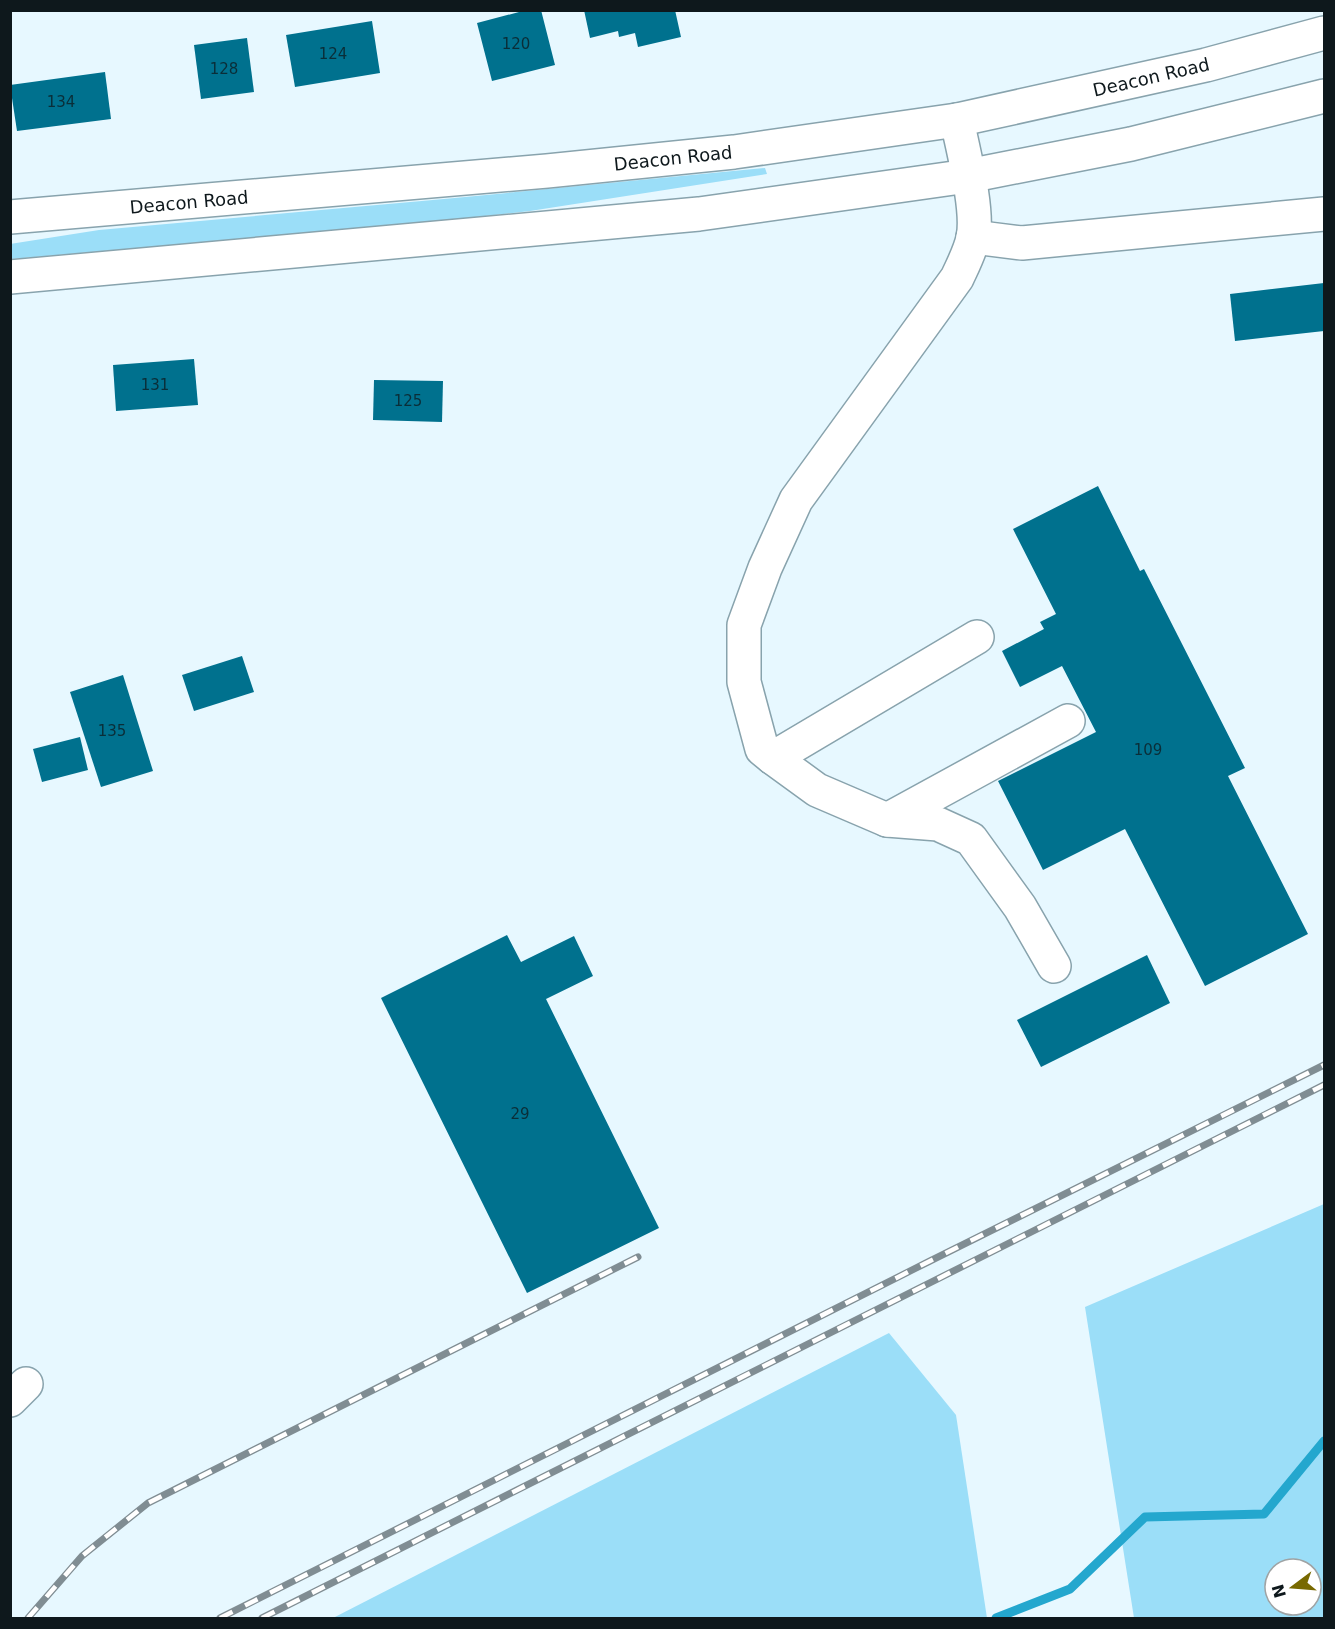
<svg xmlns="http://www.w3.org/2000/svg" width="1335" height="1629" viewBox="0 0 1335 1629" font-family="'DejaVu Sans',sans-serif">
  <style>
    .green { fill: #9bdef8; fill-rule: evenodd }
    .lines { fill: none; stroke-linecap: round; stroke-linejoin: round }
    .stream { stroke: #24a7ce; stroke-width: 9 }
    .building { fill: #00718e }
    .minor-casing { stroke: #88a3ad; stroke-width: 36 }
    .major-casing { stroke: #88a3ad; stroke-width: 36 }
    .minor { stroke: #fff; stroke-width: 33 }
    .major { stroke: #fff; stroke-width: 33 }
    .rail-casing { stroke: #808d93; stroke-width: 7 }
    .rail { stroke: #fff; stroke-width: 4.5; stroke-dasharray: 14; stroke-linecap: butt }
    .labels { text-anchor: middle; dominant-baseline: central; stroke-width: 4.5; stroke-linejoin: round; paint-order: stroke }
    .number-label { font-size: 15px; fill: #0a2e38 }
    .street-label { font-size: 18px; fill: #0e181c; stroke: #fff }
  </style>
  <rect width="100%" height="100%" fill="#e7f8ff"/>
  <g class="green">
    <path d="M765,168L767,174L530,211L386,227L11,259L10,244L99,230L444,199Z"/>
    <path d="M1324,1204V1618H1134L1085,1307ZM1275,1569H1311V1605H1275Z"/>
    <path d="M889,1333L956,1415L987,1618H333Z"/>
  </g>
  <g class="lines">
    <path class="stream" d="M996,1618L1070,1589L1145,1517L1264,1514L1324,1441"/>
  </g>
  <g class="building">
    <path d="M519,10H541L555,65L492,81L477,23L519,12Z"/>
    <path d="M584,10H675L681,37L638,47L635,33L619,37L618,31L590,38Z"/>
    <path d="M372,21L380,73L295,87L286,35Z"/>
    <path d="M247,38L254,92L201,99L194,45Z"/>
    <path d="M105,72L111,119L17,131L10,85Z"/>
    <path d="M1324,283V331L1235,341L1230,294Z"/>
    <path d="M194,359L198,405L116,411L113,365Z"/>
    <path d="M374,380L443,381L442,422L373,420Z"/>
    <path d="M1098,486L1140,571L1144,569L1245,768L1228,776L1308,934L1205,986L1125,829L1043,870L998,781L1096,732L1062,666L1020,687L1002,651L1044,629L1040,622L1056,614L1013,529Z"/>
    <path d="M242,656L254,692L194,711L182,675Z"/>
    <path d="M123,675L153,771L101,787L70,692Z"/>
    <path d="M80,737L88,770L42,782L33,749Z"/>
    <path d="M507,935L521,962L574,936L593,976L546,999L659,1228L527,1293L381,998Z"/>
    <path d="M1147,955L1170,1003L1041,1067L1017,1020Z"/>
  </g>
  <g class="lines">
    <g class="minor-casing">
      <g id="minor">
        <path d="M957,120C963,150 979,210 973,238C970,252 963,265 957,278L796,500L765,568L744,625V682L762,749L773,758L977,637"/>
        <path d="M973,237L1022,243L1324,214"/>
        <path d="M773,758L817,790L887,820L938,824L971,839L1020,907L1054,966"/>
        <path d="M887,820L1068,721"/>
        <path d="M10,1400L26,1384"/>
      </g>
    </g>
    <g class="major-casing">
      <g id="major">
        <path d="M10,217L547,171L734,152L957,120L1206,65L1324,33"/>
        <path d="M10,277L699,214L968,176L1131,144L1324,96"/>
      </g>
    </g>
    <use href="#minor" class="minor"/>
    <use href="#major" class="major"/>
    <g class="rail-casing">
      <g id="rail">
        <path d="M28,1618L82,1556L148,1503L638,1257"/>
        <path d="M220,1618L930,1261L1324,1065"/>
        <path d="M262,1618L1324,1085"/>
      </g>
    </g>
    <use href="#rail" class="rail"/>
  </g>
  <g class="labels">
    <g class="number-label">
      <text x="516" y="44">120</text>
      <text x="333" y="54">124</text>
      <text x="224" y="69">128</text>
      <text x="61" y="102">134</text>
      <text x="155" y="385">131</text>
      <text x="408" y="401">125</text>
      <text x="112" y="731">135</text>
      <text x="1148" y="750">109</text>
      <text x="520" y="1114">29</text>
    </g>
    <g class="street-label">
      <text transform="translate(1151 77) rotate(-13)">Deacon Road</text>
      <text transform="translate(673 158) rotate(-6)">Deacon Road</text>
      <text transform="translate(189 202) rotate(-5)">Deacon Road</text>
    </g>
  </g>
  <rect width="1335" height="1629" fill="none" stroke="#0e181c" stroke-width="24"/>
  <g transform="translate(1293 1587) rotate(254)"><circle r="28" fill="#ffffff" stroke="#9fa3a4" stroke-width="1.5"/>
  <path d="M0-4.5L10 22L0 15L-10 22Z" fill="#786900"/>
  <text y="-9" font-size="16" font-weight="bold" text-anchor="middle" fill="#0e181c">N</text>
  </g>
</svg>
